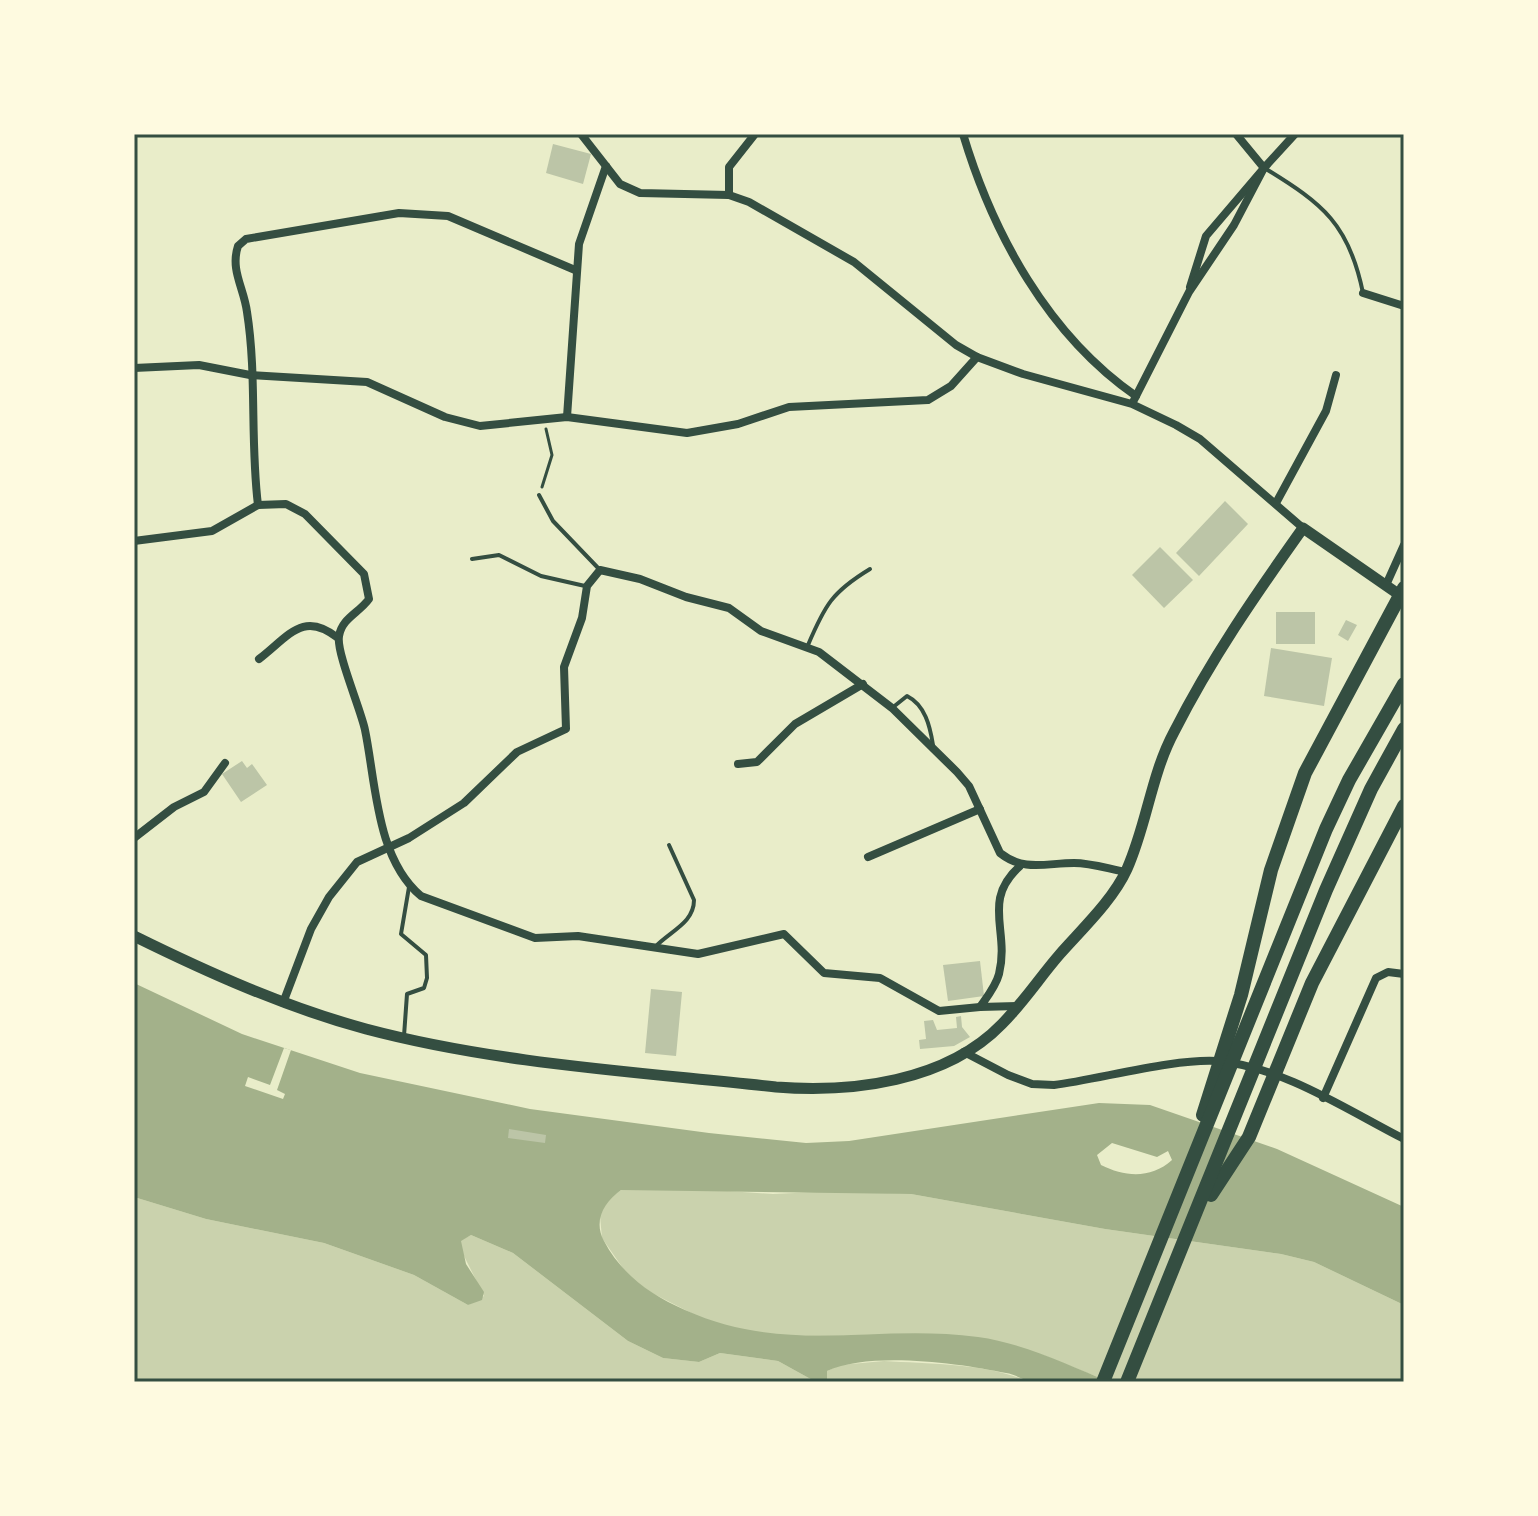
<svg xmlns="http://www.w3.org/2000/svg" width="1538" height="1516" viewBox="0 0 1538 1516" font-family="'Alegreya Sans',sans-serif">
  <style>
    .green { fill: #cad2ad }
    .water { fill: #a3b18a; fill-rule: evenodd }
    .pier { fill: #e9edc9 }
    .building { fill: #bcc5a7 }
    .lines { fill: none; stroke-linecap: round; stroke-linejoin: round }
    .path { stroke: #344e41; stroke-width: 3 }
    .service { stroke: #344e41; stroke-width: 4 }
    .minor { stroke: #344e41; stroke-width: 8 }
    .tertiary { stroke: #344e41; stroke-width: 11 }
    .trunk { stroke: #344e41; stroke-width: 14 }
    .neatline { fill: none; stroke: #344e41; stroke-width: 3 }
  </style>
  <rect width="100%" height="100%" fill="#e9edc9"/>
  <g class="green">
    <path d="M699,1189L773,1194L838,1191L911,1194L1105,1229L1281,1254L1314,1262L1404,1305V1382H1110L1043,1355L931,1335L777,1336L740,1330L703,1319L652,1293L629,1277L602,1238L600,1216L608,1199L621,1190Z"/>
    <path d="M134,1197L206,1219L324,1243L414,1275L468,1305L484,1296L460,1248L461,1240L471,1235L513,1253L628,1341L663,1358L699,1362L720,1353L778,1361L816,1382H134Z"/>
    <path d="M884,1361C933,1364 985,1363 1030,1382H827V1371L840,1365Z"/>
  </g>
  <path class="water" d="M134,983L242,1034L360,1073L530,1109L709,1133L806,1143L849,1141L1099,1103L1150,1105L1277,1149L1404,1207V1305L1314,1262L1281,1254L1105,1229L911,1194L621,1190C604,1202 593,1221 604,1241C622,1275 651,1295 685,1310C788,1356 874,1323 978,1337C1023,1343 1068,1365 1110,1382C1085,1382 1053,1387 1029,1381C1021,1379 1014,1374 1006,1373C959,1363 870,1351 827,1371V1382H816L778,1361L720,1353L699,1362L663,1358L628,1341L513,1253L471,1235L461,1241L466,1264L484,1292L482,1300L468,1305L414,1275L324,1243L206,1219L134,1197ZM1112,1143L1157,1157L1168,1151L1172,1160C1151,1179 1125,1177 1101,1165L1097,1155Z"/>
  <path class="pier" d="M284,1048L291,1050L277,1090L285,1094L283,1099L245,1086L248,1077L270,1085Z"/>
  <g class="building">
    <path d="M553,144L591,154L583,184L546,173Z"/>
    <path d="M1225,501L1248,524L1199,576L1176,553Z"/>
    <path d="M1160,547L1193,580L1164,608L1132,575Z"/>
    <rect x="1276" y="612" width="39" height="32"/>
    <path d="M1346,620L1357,625L1348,641L1338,635Z"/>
    <path d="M1271,648L1332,658L1324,706L1264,696Z"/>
    <path d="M242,761L247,768L252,764L267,785L241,802L222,774Z"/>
    <path d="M980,961L984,996L948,1001L943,965Z"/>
    <path d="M651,989L682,992L676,1056L645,1053Z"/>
    <path d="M961,1016L962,1027L970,1037L954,1046L920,1049L919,1040L926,1039L924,1021L933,1020L937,1030L957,1028L956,1017Z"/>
    <path d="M509,1129L546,1135L545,1143L508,1138Z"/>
  </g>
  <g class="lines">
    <path class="path" d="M542,487L552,455L546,429"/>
    <g class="service">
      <path d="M1266,169C1323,204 1349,224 1363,293"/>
      <path d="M539,495L553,521L600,570"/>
      <path d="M472,559L499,555L541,576L585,586"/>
      <path d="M808,645C825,605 832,592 870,569"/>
      <path d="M892,708L907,696C925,705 930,726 933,745"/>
      <path d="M655,947C670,931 694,923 694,900L669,845"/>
      <path d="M404,1036L407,994L424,988L427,978L426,955L401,934L409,887"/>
    </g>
    <g class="minor">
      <path d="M581,134L620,184L640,193L729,195L749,202L854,262L956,345L977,357L1023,374L1132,404L1176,425L1200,439L1303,528"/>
      <path d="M963,134C993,234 1048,335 1136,396"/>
      <path d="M729,195V167L755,134"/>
      <path d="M1190,287L1206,236L1264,168L1236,134"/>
      <path d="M1363,293L1404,306"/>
      <path d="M134,368L199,365L250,375L367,382L445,417L480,426L567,417L687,433L738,424L789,407L928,400L951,386L977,357"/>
      <path d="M1134,400L1189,292L1234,225L1264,168L1295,134"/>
      <path d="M567,417L579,244L606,166"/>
      <path d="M1276,503L1326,411L1336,375"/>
      <path d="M258,505C250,441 257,375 247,312C244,288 230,270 238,246L246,239L399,213L448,216L575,270"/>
      <path d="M134,541L212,531L258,505L286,504L305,514L364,574L369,599C359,613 342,618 339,636C336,652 361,710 365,730C376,783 376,858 421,896L535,938L578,936L698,954L784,934L824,973L880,978L939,1011L980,1007"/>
      <path d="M1386,585L1404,545"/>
      <path d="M259,659C289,636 303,610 338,638"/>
      <path d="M738,764L757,762L795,724L863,684"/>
      <path d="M134,838L174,807L204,792L225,763"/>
      <path d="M868,857L980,809"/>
      <path d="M283,1003L311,929L329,897L357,862L409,838L464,803L517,752L566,729L564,667L582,618L587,586L600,570L640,579L686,597L729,608L761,631L819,652L892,708L957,772L969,786L1000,853C1024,872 1046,863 1074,863C1091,863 1109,869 1126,872"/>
      <path d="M1017,1006L980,1007C987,997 996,986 999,974C1010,930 981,901 1020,866"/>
      <path d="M964,1052L1008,1075L1032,1084L1054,1085C1100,1079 1175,1058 1218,1061C1283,1067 1347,1110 1404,1139"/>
      <path d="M1323,1098L1376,978L1388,972L1404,974"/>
    </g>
    <path class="tertiary" d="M134,936C209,973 285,1007 366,1029C498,1064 640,1072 776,1087C851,1093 946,1082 1002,1024C1023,1003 1040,977 1060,954C1082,929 1113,900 1127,869C1147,824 1151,775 1174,732C1211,659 1256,594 1303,528L1404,598"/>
    <g class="trunk">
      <path d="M1203,1115L1241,995L1271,870L1305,773L1404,588"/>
      <path d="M1211,1195L1249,1137L1312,983L1404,806"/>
      <path d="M1103,1382L1326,829L1349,780L1404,684"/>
      <path d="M1127,1382L1326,890L1371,789L1404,729"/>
    </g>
  </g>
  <rect width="1538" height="1516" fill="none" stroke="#fefae0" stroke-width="272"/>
  <rect x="136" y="136" width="1266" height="1244" class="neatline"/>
</svg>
